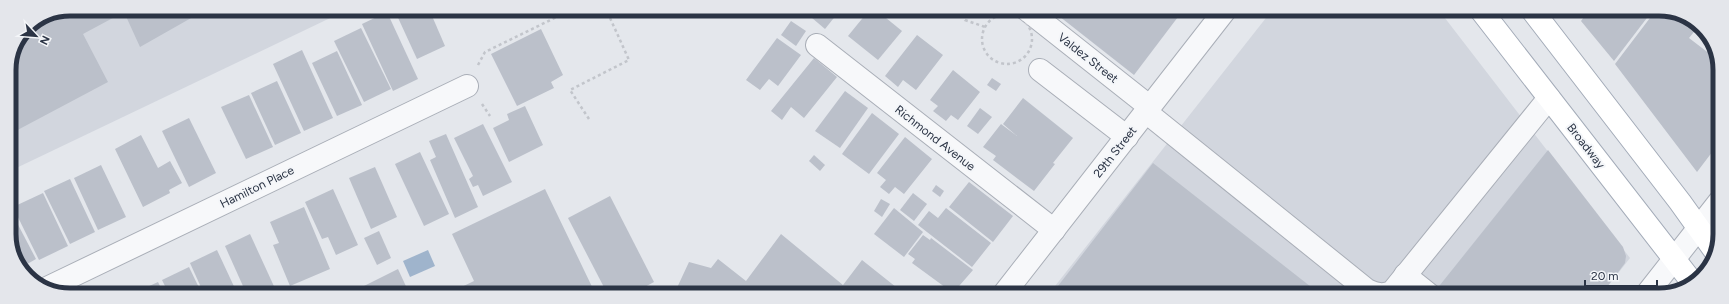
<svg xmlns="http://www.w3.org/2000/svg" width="1729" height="304" viewBox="0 0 1729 304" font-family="Figtree,sans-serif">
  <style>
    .built { fill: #d2d6de }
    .water { fill: #9fb4cc }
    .building { fill: #bbc0ca }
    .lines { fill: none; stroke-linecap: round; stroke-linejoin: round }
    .minor-casing { stroke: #a9aeb7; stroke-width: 24 }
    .major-casing { stroke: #a3abb8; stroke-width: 24 }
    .path { stroke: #c2c5cb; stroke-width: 2.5; stroke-dasharray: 3 3; stroke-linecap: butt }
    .minor { stroke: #f7f8fa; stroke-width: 22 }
    .major { stroke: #fff; stroke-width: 22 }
    .labels { text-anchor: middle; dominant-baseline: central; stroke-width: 4; stroke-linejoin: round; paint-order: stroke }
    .street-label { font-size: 12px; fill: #2b3445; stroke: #f4f6f9 }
    .rim { fill: none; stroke: #2b3445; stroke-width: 5 }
  </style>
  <rect width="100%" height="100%" fill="#e4e7ec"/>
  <g class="built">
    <path d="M70,9H349L10,171L9,70L27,27Z"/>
    <path d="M1273,9H1438L1630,258L1601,295H1048Z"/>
  </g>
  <path class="water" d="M428,250L435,266L410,277L403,261Z"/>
  <g class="building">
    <path d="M70,9H207L140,47L124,12L83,34L108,82L10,134L9,70L27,27Z"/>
    <path d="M394,9H429L445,46L417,59Z"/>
    <path d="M807,9H841L825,29L805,12Z"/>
    <path d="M870,9H875L902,31L878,60L848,36Z"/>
    <path d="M1050,9H1184L1134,75Z"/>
    <path d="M1589,10H1653L1614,61L1581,21Z"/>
    <path d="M1656,10H1667L1688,20L1698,27L1689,38L1719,61V143L1697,172L1615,64Z"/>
    <path d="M387,12L418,79L393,91L362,24Z"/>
    <path d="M791,21L806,31L796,46L781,35Z"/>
    <path d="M361,28L391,89L364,102L334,41Z"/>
    <path d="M541,29L563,75L551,82L554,88L517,106L491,54Z"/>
    <path d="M917,35L943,55L916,90L903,80L898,87L885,76Z"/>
    <path d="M777,38L801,55L778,86L769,79L760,90L746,80Z"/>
    <path d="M302,50L333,118L304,131L273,64Z"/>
    <path d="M337,51L362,105L337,116L312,63Z"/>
    <path d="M814,58L837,77L804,118L791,107L782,120L771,111Z"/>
    <path d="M953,70L980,92L958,120L951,115L946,121L933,111L938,106L930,100Z"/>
    <path d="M992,78L1001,84L996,91L987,85Z"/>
    <path d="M277,81L301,133L275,145L251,93Z"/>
    <path d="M845,91L868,108L840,148L815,131Z"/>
    <path d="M249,95L273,147L246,159L221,107Z"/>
    <path d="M1023,98L1073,138L1053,163L1055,164L1034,191L993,160L996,156L983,147L1001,124L1017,136L1003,124Z"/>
    <path d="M525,106L543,145L509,162L493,128L509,120L507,114Z"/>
    <path d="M980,108L992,117L978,134L967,126Z"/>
    <path d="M872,113L899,134L869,174L842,154Z"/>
    <path d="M189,118L216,173L189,187L162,131Z"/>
    <path d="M483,124L512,182L483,196L478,185L473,187L469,179L473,176L454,138Z"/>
    <path d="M446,134L478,207L455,218L430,160L436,157L429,141Z"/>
    <path d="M141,135L158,168L170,161L182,183L169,190L170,193L143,207L115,149Z"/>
    <path d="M905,137L932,159L904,194L895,187L889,194L880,187L886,180L877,173Z"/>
    <path d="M1548,150L1623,247L1626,256L1625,263L1601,295H1442L1436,290Z"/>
    <path d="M420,152L449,214L424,226L395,164Z"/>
    <path d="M814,155L825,165L820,171L809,161Z"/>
    <path d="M1153,163L1315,290L1311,295H1051Z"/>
    <path d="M101,165L126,217L98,230L74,178Z"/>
    <path d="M375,167L397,217L371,229L349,178Z"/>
    <path d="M70,179L95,232L70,244L44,191Z"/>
    <path d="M969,182L1013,216L993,242L949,207Z"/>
    <path d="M936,185L944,191L940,197L932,191Z"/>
    <path d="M333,189L358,245L336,255L328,237L322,239L305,202Z"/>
    <path d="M545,189L596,295H445L474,281L452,234Z"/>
    <path d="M43,193L68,246L39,260L13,207Z"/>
    <path d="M913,193L927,204L914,221L900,210Z"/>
    <path d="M610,196L654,282L630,295H608L568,218Z"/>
    <path d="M881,199L890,204L882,217L874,211Z"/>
    <path d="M304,207L330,269L290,286L273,245L279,243L270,222Z"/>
    <path d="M894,208L923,232L904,257L874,234Z"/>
    <path d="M946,208L991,243L972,267L918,225L929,211L938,218Z"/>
    <path d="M14,217L36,259L22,267L11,249V219Z"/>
    <path d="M379,231L391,258L377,265L364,238Z"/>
    <path d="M250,234L278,295H247L225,246Z"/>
    <path d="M781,234L843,285L862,260L906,295H681L675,292L689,262L711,268L718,259L746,281Z"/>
    <path d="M923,235L930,240L931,238L973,270L953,293L912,263L915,259L908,254Z"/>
    <path d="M217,250L238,295L204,294L190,263Z"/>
    <path d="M189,267L202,294H169L162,280Z"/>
    <path d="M398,269L410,295H346Z"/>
    <path d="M158,282L164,294H132Z"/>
  </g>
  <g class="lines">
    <g class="minor-casing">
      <g id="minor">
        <path d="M1026,9L1150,107"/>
        <path d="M817,45L1054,230"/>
        <path d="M1040,70L1127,137"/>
        <path d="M1146,112L1367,290C1376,294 1382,296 1392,292L1549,98"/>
        <path d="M1405,275L1430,295"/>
        <path d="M47,288L467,86"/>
        <path d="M1003,295L1226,9"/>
        <path d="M1646,295L1719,202"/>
      </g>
    </g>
    <g class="major-casing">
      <g id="major">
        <path d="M1480,9L1692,282"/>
        <path d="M1532,10L1680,202L1715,251"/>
      </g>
    </g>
    <g class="path">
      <path d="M960,9L965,20L985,27"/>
      <circle cx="1007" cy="39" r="25"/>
      <path d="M478,65L485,52L573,9"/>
      <path d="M482,104L490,116"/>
      <path d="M589,119L570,90L629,60L606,9"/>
    </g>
    <use href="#minor" class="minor"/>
    <use href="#major" class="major"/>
  </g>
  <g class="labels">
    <g class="street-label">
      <text transform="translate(1088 58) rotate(38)">Valdez Street</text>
      <text transform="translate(935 138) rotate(38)">Richmond Avenue</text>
      <text transform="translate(1586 146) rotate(52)">Broadway</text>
      <text transform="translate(1115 152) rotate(-52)">29th Street</text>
      <text transform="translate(257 187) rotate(-26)">Hamilton Place</text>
    </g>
  </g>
  <path d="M0 0H1729V304H0ZM70 16H1659A54 54 0 0 1 1713 70V234A54 54 0 0 1 1659 288H70A54 54 0 0 1 16 234V70A54 54 0 0 1 70 16Z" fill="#e4e6eb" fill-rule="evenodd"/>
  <path class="rim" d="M70 16H1659A54 54 0 0 1 1713 70V234A54 54 0 0 1 1659 288H70A54 54 0 0 1 16 234V70A54 54 0 0 1 70 16Z"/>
  <g transform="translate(36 36) rotate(116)" stroke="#f4f6f9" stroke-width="3" paint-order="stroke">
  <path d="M0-3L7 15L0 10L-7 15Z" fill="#2b3445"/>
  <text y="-6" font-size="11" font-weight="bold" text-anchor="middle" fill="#2b3445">N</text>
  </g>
  <path d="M1585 280v6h72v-6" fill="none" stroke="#2b3445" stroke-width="2"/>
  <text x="1591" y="280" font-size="12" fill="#2b3445" stroke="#f4f6f9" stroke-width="3" paint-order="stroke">20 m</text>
</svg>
